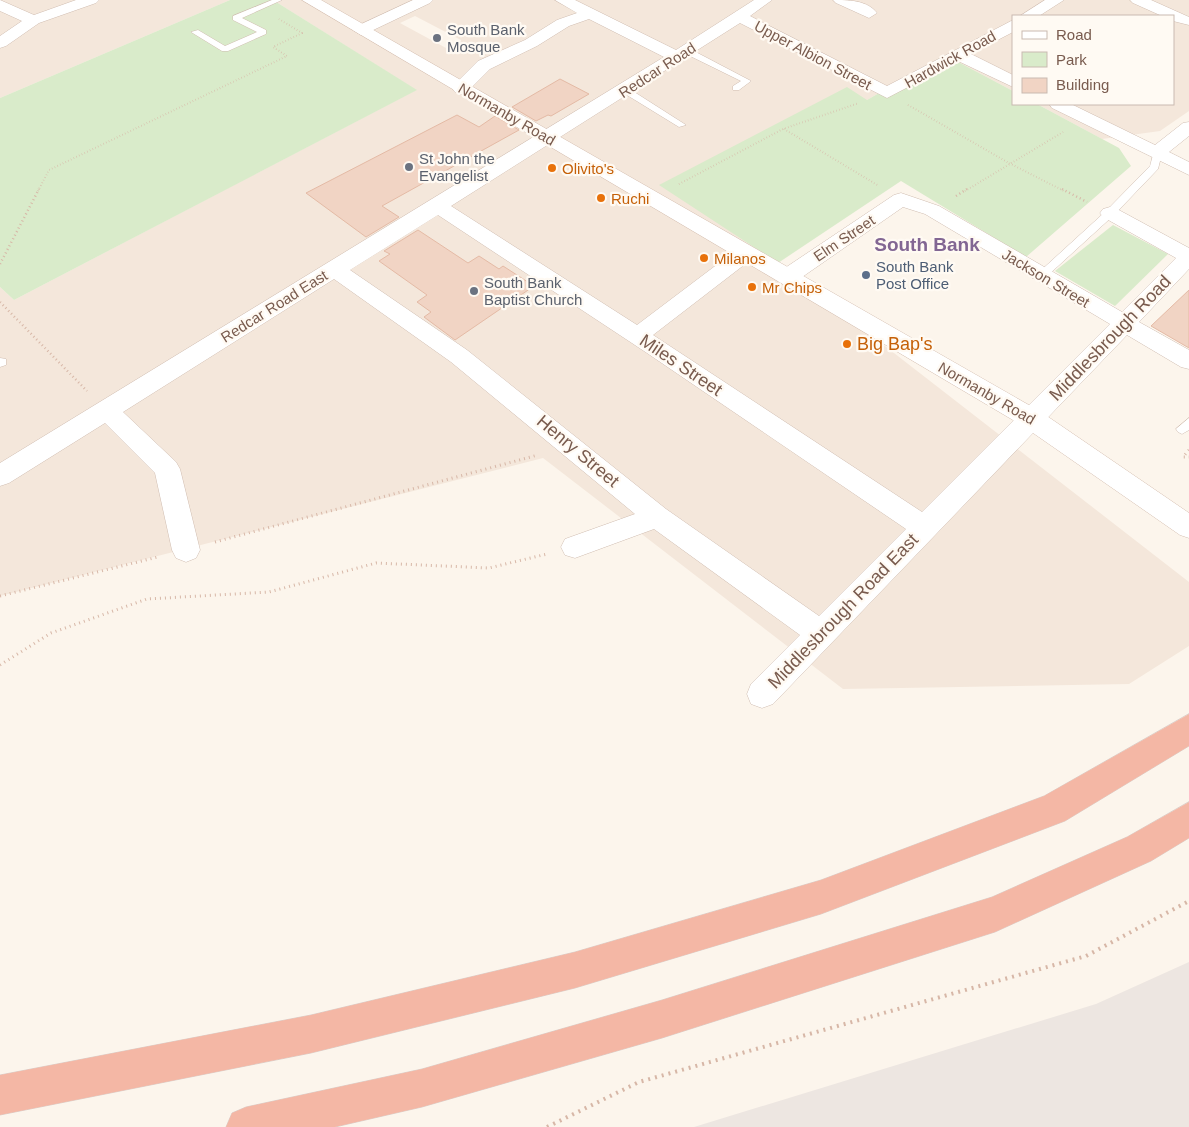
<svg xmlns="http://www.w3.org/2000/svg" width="1189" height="1127" viewBox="0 0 1189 1127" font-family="Helvetica,sans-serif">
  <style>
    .residential { fill: #f4e7db; fill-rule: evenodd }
    .industrial { fill: #ede6e1 }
    .green { fill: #d9ebca }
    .building { fill: #f1d4c4; stroke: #e4baa5 }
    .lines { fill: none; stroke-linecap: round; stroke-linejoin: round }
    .lane-casing { stroke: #d0bdb1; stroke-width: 1 }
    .street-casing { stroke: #d0bdb1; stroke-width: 1 }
    .secondary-casing { stroke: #d5bfb1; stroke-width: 1 }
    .highway-casing { stroke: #d9d1cd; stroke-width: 1 }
    .path-far3 { stroke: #d7b7a7; stroke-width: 2; stroke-dasharray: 0.5 2.5; stroke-linecap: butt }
    .path-far2 { stroke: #d7b7a7; stroke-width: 2.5; stroke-dasharray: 1 3; stroke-linecap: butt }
    .path-far1 { stroke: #d7b7a7; stroke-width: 3; stroke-dasharray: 1 4; stroke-linecap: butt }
    .path { stroke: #d7b7a7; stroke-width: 4; stroke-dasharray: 2 5; stroke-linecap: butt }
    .lane { fill: #fff; fill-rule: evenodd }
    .street { fill: #fff; fill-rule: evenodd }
    .secondary { fill: #fff; fill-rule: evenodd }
    .highway { fill: #f4b7a5; fill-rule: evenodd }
    .worship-dot { fill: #6b7280; stroke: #fffaf3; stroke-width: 2 }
    .food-dot { fill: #e8710a; stroke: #fffaf3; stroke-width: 2 }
    .service-dot { fill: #5c6f8a; stroke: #fffaf3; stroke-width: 2 }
    .labels { text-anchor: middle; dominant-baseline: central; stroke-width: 4.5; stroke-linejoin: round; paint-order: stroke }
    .far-worship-label { font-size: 15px; fill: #5b616d; stroke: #fffaf3; text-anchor: start }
    .far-street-label { font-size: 15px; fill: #795b4e; stroke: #fffaf3 }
    .far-food-label { font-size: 15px; fill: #c56008; stroke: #fffaf3; text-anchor: start }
    .far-service-label { font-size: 15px; fill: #4e5e75; stroke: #fffaf3; text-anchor: start }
    .street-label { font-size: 18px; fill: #795b4e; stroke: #fffaf3 }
    .food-label { font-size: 18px; fill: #c56008; stroke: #fffaf3; text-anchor: start }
    .far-district-label { font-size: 19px; font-weight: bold; fill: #826693; stroke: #fffaf3 }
  </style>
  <rect width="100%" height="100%" fill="#fcf5ec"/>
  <g class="residential">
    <path d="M0,0H230L0,98Z"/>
    <path d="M273,0H1189V111L1160,131L1102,139L1037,104H1173V16H1013V91L945,55L867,100L778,263L1189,582V646L1129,684L843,689L543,458L0,596V287L14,300L416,90ZM415,16L461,40V41L446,48L400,23Z"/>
  </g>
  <path class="industrial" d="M1189,962V1127H694L1096,1004Z"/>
  <g class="green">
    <path d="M230,0H273L417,90L14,300L0,287V98Z"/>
    <path d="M945,55L1013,91V104H1037L1119,148L1131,166L1026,257L901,181L778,263L659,185L847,87L867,100Z"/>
    <path d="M1113,225L1168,254L1115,306L1055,271Z"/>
  </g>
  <g class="building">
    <path d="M560,79L589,94L551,116L548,115L536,121L512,107Z"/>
    <path d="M457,115L479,127L495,116L519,130L382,206L399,217L366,237L306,193Z"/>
    <path d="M418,230L468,263L479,256L499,269L503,266L534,286L455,340L424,317L431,312L417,302L427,295L379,261L390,254L384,251Z"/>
    <path d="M1189,290V348L1151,326Z"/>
  </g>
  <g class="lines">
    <g class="lane-casing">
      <g id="lane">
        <path d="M272,0H282L242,18L266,30V34L228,51H222L191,32L198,30L225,46L257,32L233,20V16Z"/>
        <path d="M684,49H690L751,81L739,90H733V86L741,81L684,53Z"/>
        <path d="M622,88H628L686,125L679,127L622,92Z"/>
        <path d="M1154,151L1162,153L1158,169L1114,215L1045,278H1037V274L1106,211L1150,166Z"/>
        <path d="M0,358L6,359V365L0,367Z"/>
        <path d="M1189,418V430L1182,434L1178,432L1176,429Z"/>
      </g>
    </g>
    <g class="street-casing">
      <g id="street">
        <path d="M0,0L34,15L76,0H99L96,3L39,23L6,46L0,48V36L22,21L0,11Z"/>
        <path d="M413,0H433L430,3L367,33L361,35L353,30L355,27Z"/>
        <path d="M555,0H575L676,50L754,0H772L750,16L887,86L1013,20V32L971,54L1013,75V87L958,61L887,98L740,23L451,206L637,325L739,248L746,246L753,248L756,253L753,258L653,335L922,512L1110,324L925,214L903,207L795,282L787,284L779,282L776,277L779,272L894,195L901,193L939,206L1122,312L1176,258L1103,217L1100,213L1103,209L1110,207L1117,209L1189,248V269L1139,322L1189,350V369L1181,367L1127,335L773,704L762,708L751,704L747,694L751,684L800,635L654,529L575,558L565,555L561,547L565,539L635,514L451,362L334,279L123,412L176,462L180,469L200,550L196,558L186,562L176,558L172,550L155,473L105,423L9,483L0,486V463L664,57L589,19L569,26L537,46L490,69L467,92H455L452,88L455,84L478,61L525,40L557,20L577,13ZM438,215L647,353L906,529L819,616L666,509L467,350L350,270Z"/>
        <path d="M833,0C848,0 867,0 877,13L869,18L836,3Z"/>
        <path d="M1045,0H1064L1039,16H1020Z"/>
        <path d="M1130,0H1151L1189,17V25L1173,21V16H1162L1133,3Z"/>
        <path d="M1049,104H1071L1155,145L1183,123L1189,122V136L1169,152L1189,162V175L1052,108Z"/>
      </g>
    </g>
    <g class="secondary-casing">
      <path id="secondary" d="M302,0H321L1041,412L1189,513V538L1180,535L1023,426Z"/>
    </g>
    <g class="highway-casing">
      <g id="highway">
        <path d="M1189,714V746L1065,821L821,914L575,988L311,1053L0,1115V1075L311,1015L575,952L821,880L1044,796Z"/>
        <path d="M1189,802V838L1151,861L995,932L662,1038L422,1107L335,1127H226L232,1113L246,1107L422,1069L662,1000L992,897L1127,837Z"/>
      </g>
    </g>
    <g class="path-far3">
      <path d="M908,105L1009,163L1064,191"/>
      <path d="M784,129L879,186"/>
      <path d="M679,184L783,129L859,103"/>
      <path d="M38,191L49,170L287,56L273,47L302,33L279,19"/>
      <path d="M965,191L1063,132"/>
    </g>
    <g class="path-far2">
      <path d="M1062,189L1087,202"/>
      <path d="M956,196L967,189"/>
      <path d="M0,264L39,189"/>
      <path d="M0,302L87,391"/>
    </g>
    <g class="path-far1">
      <path d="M1189,450L1183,457H1189"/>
      <path d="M215,542L538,455"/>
      <path d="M0,596L158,557"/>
      <path d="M0,665L51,633L147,599L269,592L376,563L489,568L547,554"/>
    </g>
    <path class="path" d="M547,1127L639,1082L1086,956L1189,901"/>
    <use href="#lane" class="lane"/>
    <use href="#street" class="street"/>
    <use href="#secondary" class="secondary"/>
    <use href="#highway" class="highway"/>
  </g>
  <g class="worship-dot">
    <circle cx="437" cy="38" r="5"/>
    <circle cx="409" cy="167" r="5"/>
    <circle cx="474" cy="291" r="5"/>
  </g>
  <g class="food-dot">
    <circle cx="552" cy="168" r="5"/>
    <circle cx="601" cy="198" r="5"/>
    <circle cx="704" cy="258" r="5"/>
    <circle cx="752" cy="287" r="5"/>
    <circle cx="847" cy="344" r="5"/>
  </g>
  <circle class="service-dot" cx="866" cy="275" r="5"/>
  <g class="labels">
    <g class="far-worship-label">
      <text x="447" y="29">South Bank<tspan x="447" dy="17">Mosque</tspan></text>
      <text x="419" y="158">St John the<tspan x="419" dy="17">Evangelist</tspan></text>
      <text x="484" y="282">South Bank<tspan x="484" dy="17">Baptist Church</tspan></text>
    </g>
    <g class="far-street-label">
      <text transform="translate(813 55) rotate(28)">Upper Albion Street</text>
      <text transform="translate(950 59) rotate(-29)">Hardwick Road</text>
      <text transform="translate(657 70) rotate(-33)">Redcar Road</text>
      <text transform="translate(507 114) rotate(30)">Normanby Road</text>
      <text transform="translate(844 238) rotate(-34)">Elm Street</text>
      <text transform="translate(1046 278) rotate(31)">Jackson Street</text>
      <text transform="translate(274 306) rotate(-32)">Redcar Road East</text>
      <text transform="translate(987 393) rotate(30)">Normanby Road</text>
    </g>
    <g class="far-food-label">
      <text x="562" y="168">Olivito's</text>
      <text x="611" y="198">Ruchi</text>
      <text x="714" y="258">Milanos</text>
      <text x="762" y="287">Mr Chips</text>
    </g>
    <g class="far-service-label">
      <text x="876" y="266">South Bank<tspan x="876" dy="17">Post Office</tspan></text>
    </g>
    <g class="street-label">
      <text transform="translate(1110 338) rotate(-46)">Middlesbrough Road</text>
      <text transform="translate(681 365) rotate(34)">Miles Street</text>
      <text transform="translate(578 451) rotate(40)">Henry Street</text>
      <text transform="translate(843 611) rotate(-46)">Middlesbrough Road East</text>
    </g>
    <g class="food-label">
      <text x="857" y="344">Big Bap's</text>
    </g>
    <g class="far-district-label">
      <text x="927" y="244">South Bank</text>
    </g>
  </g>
  <rect x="1012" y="15" width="162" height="90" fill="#fffaf3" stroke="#c9bab1"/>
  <rect x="1022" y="31" width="25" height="8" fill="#ffffff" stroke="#c9bab1"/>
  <text x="1056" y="40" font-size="15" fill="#795b4e">Road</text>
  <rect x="1022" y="52" width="25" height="15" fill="#d9ebca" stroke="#c9bab1"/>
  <text x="1056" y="65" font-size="15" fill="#795b4e">Park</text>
  <rect x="1022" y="78" width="25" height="15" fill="#f1d4c4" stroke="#c9bab1"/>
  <text x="1056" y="90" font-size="15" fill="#795b4e">Building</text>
</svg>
